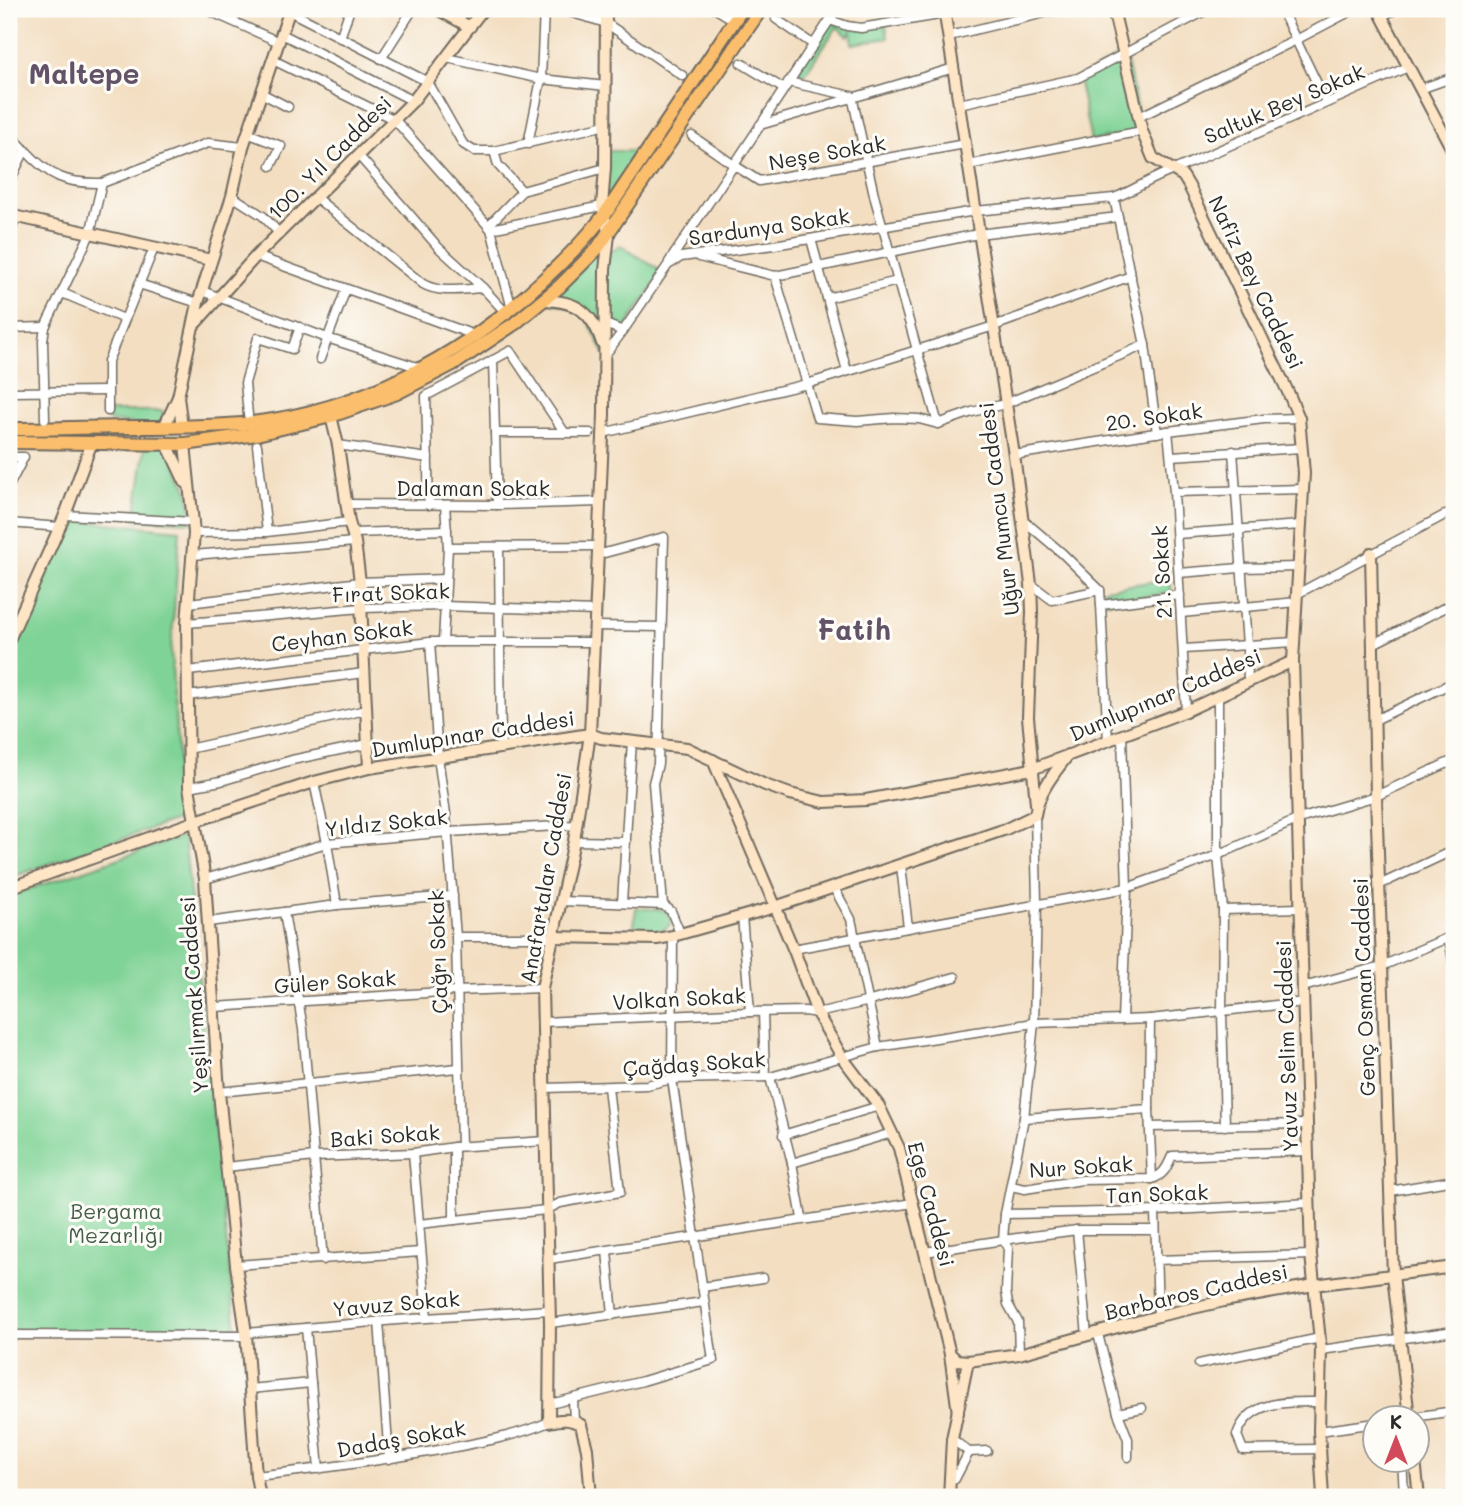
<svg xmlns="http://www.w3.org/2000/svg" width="1463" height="1506" viewBox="0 0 1463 1506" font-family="Mali,sans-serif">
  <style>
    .green { fill: #80d396; stroke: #567f60; stroke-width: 2 }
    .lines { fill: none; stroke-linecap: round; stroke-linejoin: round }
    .street-casing { stroke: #716a60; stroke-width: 11 }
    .secondary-casing { stroke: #716a60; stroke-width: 14 }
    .primary-casing { stroke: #716a60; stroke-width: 16 }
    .street { stroke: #fff; stroke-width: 8 }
    .secondary { stroke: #fde5c5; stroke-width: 10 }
    .primary { stroke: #fabe6d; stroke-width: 12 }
    .labels { text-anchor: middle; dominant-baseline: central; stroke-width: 6; stroke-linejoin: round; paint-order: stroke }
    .street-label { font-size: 21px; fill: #2b2b2b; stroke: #fdfcf7 }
    .park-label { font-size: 21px; fill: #445d4b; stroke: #fdfcf7 }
    .district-label { font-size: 28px; font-weight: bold; fill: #635368; stroke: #fdfcf7 }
  </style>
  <rect width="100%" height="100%" fill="#fdfcf7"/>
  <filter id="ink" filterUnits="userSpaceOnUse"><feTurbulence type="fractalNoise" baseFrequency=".0143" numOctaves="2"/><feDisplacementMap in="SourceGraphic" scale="14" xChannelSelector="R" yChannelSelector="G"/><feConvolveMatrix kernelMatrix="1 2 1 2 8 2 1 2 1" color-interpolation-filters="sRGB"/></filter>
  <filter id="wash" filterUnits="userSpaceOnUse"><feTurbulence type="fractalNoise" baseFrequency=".00686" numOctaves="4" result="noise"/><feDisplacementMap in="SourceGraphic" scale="28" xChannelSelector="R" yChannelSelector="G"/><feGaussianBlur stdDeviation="1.57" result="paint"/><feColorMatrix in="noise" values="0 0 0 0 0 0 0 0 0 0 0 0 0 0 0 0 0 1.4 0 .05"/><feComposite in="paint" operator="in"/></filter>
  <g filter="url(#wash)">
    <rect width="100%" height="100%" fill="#f3dec1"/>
    <g class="green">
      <path d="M831,23L886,26L888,38L852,44V31L848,36L837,27L804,75L798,71Z"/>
      <path d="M1125,53L1142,131L1091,141L1078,78Z"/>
      <path d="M605,151H647L602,206Z"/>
      <path d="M600,246L605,267L608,252L621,246L663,272L623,331L606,324L605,355L583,310L543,300Z"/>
      <path d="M108,411H163L164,427L109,421Z"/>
      <path d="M146,443L167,444L188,491L194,522L135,519Z"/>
      <path d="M72,520L180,530L171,651L178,758L179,819L9,878V654Z"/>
      <path d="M1170,579L1172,593L1105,602L1104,589Z"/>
      <path d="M184,836L236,1331L9,1332V896Z"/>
      <path d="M636,908L665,910L672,920C668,934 646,934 633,934Z"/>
    </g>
  </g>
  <g filter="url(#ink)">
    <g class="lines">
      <g class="street-casing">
        <g id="street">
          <path d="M205,9L279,42"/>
          <path d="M559,9L606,23L683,76"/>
          <path d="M716,9L734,20"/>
          <path d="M1281,9L1326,102"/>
          <path d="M9,10L10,9"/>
          <path d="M289,11L428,82L463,144L474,151H494L606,125"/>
          <path d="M1382,16L1396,9"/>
          <path d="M776,19L814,45"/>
          <path d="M830,20L847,26L861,28L945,14"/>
          <path d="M282,34L413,101"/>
          <path d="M949,36L1061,9"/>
          <path d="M340,38L350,9"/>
          <path d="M447,58L541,79L606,86"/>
          <path d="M381,59L413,9"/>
          <path d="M273,60L395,120L491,229L512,309"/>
          <path d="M741,63L784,89"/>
          <path d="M788,82L852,96L875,199L917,350L994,326L1131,276"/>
          <path d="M1420,89L1454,77"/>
          <path d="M261,93L288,107"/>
          <path d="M959,104L1078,78L1209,9"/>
          <path d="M1139,117L1296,40L1355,9"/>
          <path d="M760,125L954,68"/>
          <path d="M9,133L25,150L9,183"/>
          <path d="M247,133L281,146L271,166"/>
          <path d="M692,136L734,165L837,9"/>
          <path d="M528,144L541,79L544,9"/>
          <path d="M25,150C49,176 65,184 102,183"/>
          <path d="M494,151L498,165L522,191"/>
          <path d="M359,156L439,248L483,288"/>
          <path d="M968,165L1142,131"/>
          <path d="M232,196L263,216L280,234"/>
          <path d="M315,197L423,284C440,294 463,289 483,288L507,314"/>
          <path d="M1114,198L1145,345L1157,433"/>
          <path d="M488,226L522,191L605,168"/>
          <path d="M491,229L602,206"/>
          <path d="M9,236L16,217"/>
          <path d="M811,239L827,298L898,281"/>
          <path d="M256,256L477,336"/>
          <path d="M699,257L775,276L978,234L1118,217"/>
          <path d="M669,262L734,165L759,181L965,144"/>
          <path d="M775,276L807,384L917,350L938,424L972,412L1005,404L1145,345"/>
          <path d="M139,284L198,303"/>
          <path d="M202,291L327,338L420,368"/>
          <path d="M62,293L124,319"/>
          <path d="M827,298L847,371"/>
          <path d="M605,324L623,331L668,265L681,257L774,245L975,211L1114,198C1135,190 1153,177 1174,170L1408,67"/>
          <path d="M9,328L45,327"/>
          <path d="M605,355L623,331"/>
          <path d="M320,359L346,289"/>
          <path d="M493,360L497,505"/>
          <path d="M9,392L107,391"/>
          <path d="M108,411V361L154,248"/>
          <path d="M248,415L245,383L258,338L292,349L300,327"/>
          <path d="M45,419L43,341L45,327L90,234L102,183L208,143L243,147"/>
          <path d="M1168,431L1174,492L1186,711"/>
          <path d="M495,433H590"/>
          <path d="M603,433L807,384L817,418L857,421L894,418L919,419L938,424"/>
          <path d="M257,445L267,532"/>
          <path d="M338,445L428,458"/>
          <path d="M1233,451L1247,645L1248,682"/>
          <path d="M1014,455L1168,431L1264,419L1299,418"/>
          <path d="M1171,456L1302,448"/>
          <path d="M9,457H24L9,486"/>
          <path d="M1174,492L1304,489"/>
          <path d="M346,504L497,505L600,502"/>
          <path d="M429,505L426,396L510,351L565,433"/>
          <path d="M65,515L194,522"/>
          <path d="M1022,519L1062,553L1100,590"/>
          <path d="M9,523L60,527"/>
          <path d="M194,533L267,532L349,522"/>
          <path d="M353,533L447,530"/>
          <path d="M1177,534L1301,525"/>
          <path d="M448,547L597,546"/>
          <path d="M499,547L501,749"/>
          <path d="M193,555L355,542"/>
          <path d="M597,555L664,537L658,764L653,783L663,905"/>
          <path d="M1179,573L1240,568L1299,567"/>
          <path d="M1031,584L1052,600L1100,590L1101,605"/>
          <path d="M1297,594L1454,510"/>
          <path d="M189,603L360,582L445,579"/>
          <path d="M1181,613L1297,602"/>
          <path d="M187,623L362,608L443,606L596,611"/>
          <path d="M595,626L662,627"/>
          <path d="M430,642L438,757L446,814L456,937L461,1146"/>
          <path d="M443,642L448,547L445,505"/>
          <path d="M1373,644L1454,603"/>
          <path d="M1184,649L1295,642"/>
          <path d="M188,671L430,642H595"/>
          <path d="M187,696L364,673"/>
          <path d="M1218,697V855L1223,910L1222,1012L1225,1126"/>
          <path d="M1375,720L1454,682"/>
          <path d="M1122,736L1127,888L1122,1020L1150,1019"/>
          <path d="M1108,742L1101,605L1180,595"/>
          <path d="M188,749L366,710"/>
          <path d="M314,782L327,843L337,905"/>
          <path d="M189,787L221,781L292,760L368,744"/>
          <path d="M574,841L626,842"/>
          <path d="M901,865L908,928"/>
          <path d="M205,879L327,843L448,832L576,825"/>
          <path d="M1379,885L1454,850"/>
          <path d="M834,888L851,919L878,1047"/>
          <path d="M561,901L663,905L671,911L680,933"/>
          <path d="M622,903L632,741"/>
          <path d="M1223,910L1302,908"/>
          <path d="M284,912L303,1029L323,1260"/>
          <path d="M742,916L750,1012"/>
          <path d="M208,922L337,905L453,896"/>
          <path d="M456,937H553"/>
          <path d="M1449,938L1454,967"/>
          <path d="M793,949L1127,888L1218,855L1299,819L1376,796L1454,760"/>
          <path d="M1303,987L1382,966L1454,935"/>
          <path d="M215,1007L456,991L542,988"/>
          <path d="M763,1012L765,1077"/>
          <path d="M543,1022L750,1012L805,1011L817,1013L870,1001L955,977"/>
          <path d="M770,1077L792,1163L802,1218"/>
          <path d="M545,1088L647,1085L672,1079L770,1077L878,1047L1034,1023L1122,1020"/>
          <path d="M219,1092L458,1068"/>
          <path d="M1149,1109L1152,1179"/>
          <path d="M1024,1118L1149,1109L1150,1019L1304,1002"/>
          <path d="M1150,1127L1308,1124"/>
          <path d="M783,1135L879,1106"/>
          <path d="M454,1147V1220"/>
          <path d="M413,1153L427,1317"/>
          <path d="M792,1163L892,1133"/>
          <path d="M226,1167L314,1157L413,1153L454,1147L546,1141"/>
          <path d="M1011,1186L1025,1189L1082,1180L1152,1179C1164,1175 1167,1167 1172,1156L1308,1151"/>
          <path d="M1390,1191L1454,1180"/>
          <path d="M1155,1211L1158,1316"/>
          <path d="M1005,1214L1155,1211L1310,1203"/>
          <path d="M419,1224L546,1210L560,1203L620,1192L608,1087"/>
          <path d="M1077,1230L1087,1336"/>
          <path d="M607,1251L613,1315"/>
          <path d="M925,1252L1003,1240L1005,1214L1024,1118L1034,1023L1037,903L1035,815"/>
          <path d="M549,1259L913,1203"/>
          <path d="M1156,1260L1311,1255"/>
          <path d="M236,1265L421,1252"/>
          <path d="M702,1287L763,1278"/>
          <path d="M379,1321L389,1459"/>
          <path d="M550,1323L704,1302"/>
          <path d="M306,1328L319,1469"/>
          <path d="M246,1333L397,1320L549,1310"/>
          <path d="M1098,1334L1118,1413"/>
          <path d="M9,1335L246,1336"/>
          <path d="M1321,1350L1454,1331"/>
          <path d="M1019,1354L1018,1322L1008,1304L1006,1292L1008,1248L1003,1240L1077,1230H1155"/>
          <path d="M1199,1364L1320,1338"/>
          <path d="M250,1389L311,1383"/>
          <path d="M573,1399L574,1421"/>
          <path d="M1319,1402C1288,1402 1249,1399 1237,1435L1243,1450L1321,1449"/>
          <path d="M550,1404L643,1381L713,1360L672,1079L673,936"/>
          <path d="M1407,1418L1454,1411"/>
          <path d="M1319,1431L1376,1423"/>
          <path d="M952,1439L969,1452L955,1479"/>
          <path d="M969,1452L987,1451"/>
          <path d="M1128,1457V1439L1118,1413L1142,1408"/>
          <path d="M1402,1460L1404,1493"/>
          <path d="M256,1476C318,1469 378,1461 439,1450C476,1443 514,1437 549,1422"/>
          <path d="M1381,1497L1404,1493L1405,1497"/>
          <path d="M1445,1497L1454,1496"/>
        </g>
      </g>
      <g class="secondary-casing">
        <g id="secondary">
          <path d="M437,9L470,27"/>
          <path d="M944,9L1014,455L1031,584L1032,612L1028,717L1036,804"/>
          <path d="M1113,9L1142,131L1153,158L1183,176L1189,186L1288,392L1299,418L1304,473L1293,661L1311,1255L1321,1350L1319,1431L1323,1497"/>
          <path d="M1378,9L1454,153"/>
          <path d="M9,215L211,260"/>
          <path d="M543,300C576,301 592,311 602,343"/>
          <path d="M195,324L256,256L413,101L483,9"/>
          <path d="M178,397L182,427"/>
          <path d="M331,416L338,445L349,522L355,542L360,582L369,768"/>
          <path d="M164,427L178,397L198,303L232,196L243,147L290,9"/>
          <path d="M167,444L185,482"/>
          <path d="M185,444L194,533L187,623L189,787L205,879L219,1092L236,1265L246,1333L256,1476L260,1497"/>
          <path d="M1371,553L1376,796L1393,1275L1409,1418"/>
          <path d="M9,640L65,515L92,442"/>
          <path d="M713,760L795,953L817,1013L842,1057L879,1106L899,1148L950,1354L958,1413"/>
          <path d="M9,888L196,821L314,782L369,768L590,734L601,738L687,748L765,785L790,794L824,802L866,800L1032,769L1186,711L1293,661"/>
          <path d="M553,937L657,939L673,936L775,907L1006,829L1035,815C1038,793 1054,773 1068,755"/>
          <path d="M950,1354L957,1360L968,1361L1019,1354L1158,1316L1224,1301L1314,1285L1454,1267"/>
          <path d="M1415,1460L1419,1497"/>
          <path d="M591,1497L587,1449L581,1425C570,1418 562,1419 549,1422L550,1323L542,988L574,841L590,734L604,414L605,270L609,235L602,206L605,168L606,9"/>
          <path d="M949,1497L952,1439L968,1361"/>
        </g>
      </g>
      <g class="primary-casing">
        <g id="primary">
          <path d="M9,429C51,429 93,427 136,427C174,427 214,427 252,423C362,410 463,355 542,281C567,258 591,234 610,207L742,9"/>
          <path d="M9,442L185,444L257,434L331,416L397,393L457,362L514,324L559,287L597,249L761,9"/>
        </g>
      </g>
      <use href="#street" class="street"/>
      <use href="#secondary" class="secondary"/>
      <use href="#primary" class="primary"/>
    </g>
  </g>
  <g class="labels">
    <g class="street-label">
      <text transform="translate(1284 103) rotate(-23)">Saltuk Bey Sokak</text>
      <text transform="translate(827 152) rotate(-10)">Neşe Sokak</text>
      <text transform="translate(329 157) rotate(-45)">100. Yıl Caddesi</text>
      <text transform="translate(769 226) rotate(-8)">Sardunya Sokak</text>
      <text transform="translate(1257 282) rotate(64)">Nafiz Bey Caddesi</text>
      <text transform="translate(1154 416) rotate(-8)">20. Sokak</text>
      <text x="473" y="487">Dalaman Sokak</text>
      <text transform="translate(998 509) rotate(-97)">Uğur Mumcu Caddesi</text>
      <text transform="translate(1161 572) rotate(-93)">21. Sokak</text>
      <text transform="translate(391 592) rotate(-2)">Fırat Sokak</text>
      <text transform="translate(342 635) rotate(-7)">Ceyhan Sokak</text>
      <text transform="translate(1165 694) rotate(-23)">Dumlupınar Caddesi</text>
      <text transform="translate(473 733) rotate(-9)">Dumlupınar Caddesi</text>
      <text transform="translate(386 822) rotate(-6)">Yıldız Sokak</text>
      <text transform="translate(545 878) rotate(-80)">Anafartalar Caddesi</text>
      <text transform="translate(437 952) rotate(-92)">Çağrı Sokak</text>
      <text transform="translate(335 981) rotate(-4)">Güler Sokak</text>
      <text transform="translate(1363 987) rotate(-92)">Genç Osman Caddesi</text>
      <text transform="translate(193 995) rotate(-94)">Yeşilırmak Caddesi</text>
      <text transform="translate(679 998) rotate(-3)">Volkan Sokak</text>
      <text transform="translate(1286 1046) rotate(-92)">Yavuz Selim Caddesi</text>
      <text transform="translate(694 1063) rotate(-4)">Çağdaş Sokak</text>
      <text transform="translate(385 1135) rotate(-4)">Baki Sokak</text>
      <text transform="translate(1081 1166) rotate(-4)">Nur Sokak</text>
      <text transform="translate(1157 1193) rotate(-2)">Tan Sokak</text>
      <text transform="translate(932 1204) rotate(75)">Ege Caddesi</text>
      <text transform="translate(1196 1291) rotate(-13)">Barbaros Caddesi</text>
      <text transform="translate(396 1303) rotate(-5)">Yavuz Sokak</text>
      <text transform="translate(401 1438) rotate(-10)">Dadaş Sokak</text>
    </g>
    <g class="park-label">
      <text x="116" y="1210">Bergama<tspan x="116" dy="24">Mezarlığı</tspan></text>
    </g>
    <g class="district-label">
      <text x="84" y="73">Maltepe</text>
      <text x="854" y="629">Fatih</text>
    </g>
  </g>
  <rect width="1463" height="1506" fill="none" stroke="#fdfcf7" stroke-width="35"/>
  <g transform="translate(1396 1439)"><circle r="33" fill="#fdfcf7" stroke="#a9a8a5" stroke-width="2"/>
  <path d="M0-5L12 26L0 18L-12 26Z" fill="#d1495b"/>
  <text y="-10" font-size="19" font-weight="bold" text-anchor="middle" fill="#2b2b2b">K</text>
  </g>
</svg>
